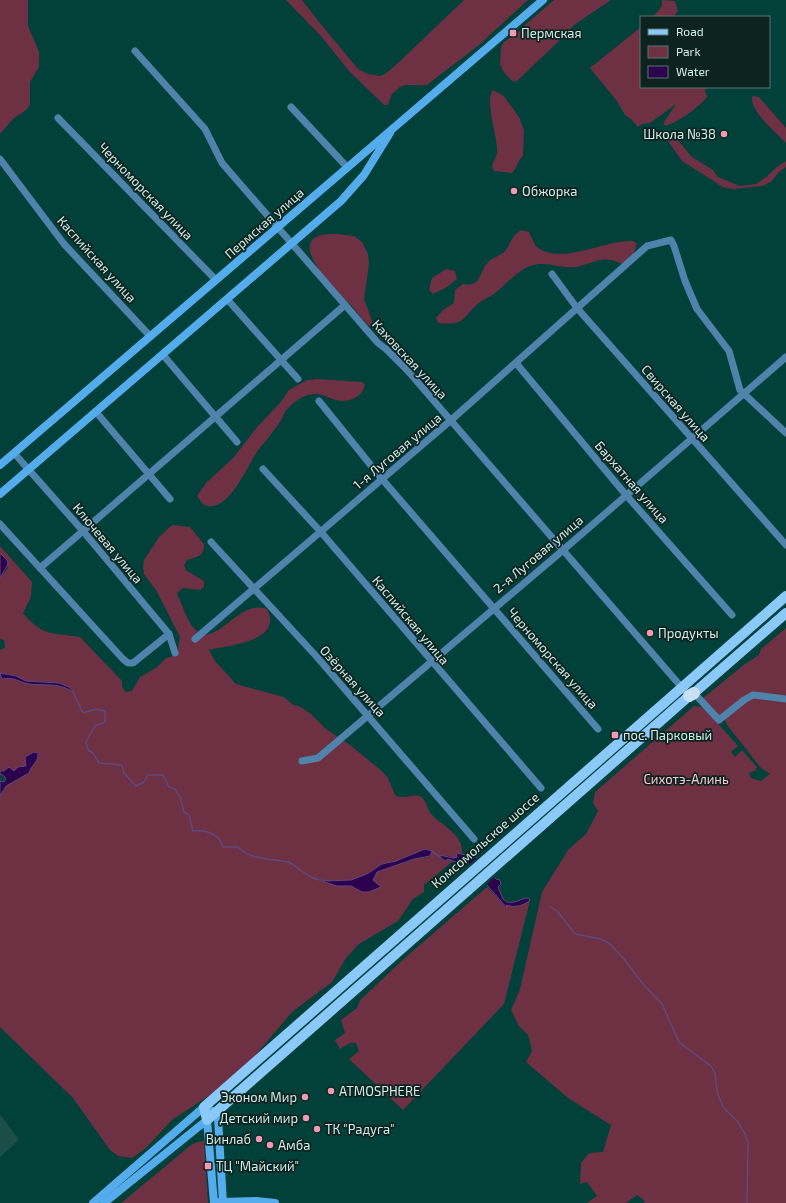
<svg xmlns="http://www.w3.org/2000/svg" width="786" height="1203" viewBox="0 0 786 1203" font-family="'Exo 2',sans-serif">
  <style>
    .built { fill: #1a4e47 }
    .green { fill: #6e3143; fill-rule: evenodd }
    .water { fill: #2d014f; stroke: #5e487d }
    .pier { fill: #01413a }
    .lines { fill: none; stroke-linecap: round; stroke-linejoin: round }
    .stream { stroke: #5e487d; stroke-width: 1.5 }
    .street { stroke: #4f83ab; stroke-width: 7 }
    .secondary { stroke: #55acec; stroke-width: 8 }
    .primary { stroke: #8bc9fa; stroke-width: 10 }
    .highway { stroke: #c9e1f4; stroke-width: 12 }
    .poi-dot { fill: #f19ab1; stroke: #0c2320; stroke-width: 1.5 }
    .labels { text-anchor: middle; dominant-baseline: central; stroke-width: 3.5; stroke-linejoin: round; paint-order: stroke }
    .poi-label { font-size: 13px; fill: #d2eee9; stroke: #0c2320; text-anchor: start }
    .street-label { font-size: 13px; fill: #d2eee9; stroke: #0c2320 }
    .park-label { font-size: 13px; fill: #ffcad6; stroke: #0c2320 }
  </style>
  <rect width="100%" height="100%" fill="#01413a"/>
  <path class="built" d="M0,1114L19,1140L0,1157Z"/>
  <g class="green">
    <path d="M0,0H28V26L39,52V67L30,82V105L26,110L13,119L0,134Z"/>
    <path d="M286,0H302L319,22L358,69L368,74L379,76L385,74L397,64L464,0H528L479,45L427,85H406L400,87L392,94L388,105H384L349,71L321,36Z"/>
    <path d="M554,0H611L574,25L558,42L517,81H512L503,71L500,64L501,47L504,42L520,31L526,24Z"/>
    <path d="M662,0L675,1L678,11L673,17H653L662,6Z"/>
    <path d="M641,27V87H706L705,91L707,97C697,109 681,120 666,126L663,124L676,104L650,123L642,124L638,127L631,119L625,115L617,101L590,68Z"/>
    <path d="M493,90L504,96L519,117L524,130L523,156C517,162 517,168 512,173L494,171L492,167C493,161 497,157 497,152C498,137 484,100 493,90Z"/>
    <path d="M754,96L759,97L786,128V143C776,133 750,111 752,97Z"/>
    <path d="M669,133H672L692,157L713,170L718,177L740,186L756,184L766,177L778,166L786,161V167L779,172L772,181L763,186L733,189L723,187L682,161L668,141L667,135Z"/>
    <path d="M521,230L529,232C531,236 533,242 536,246C559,267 606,239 633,241L637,244L632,257L622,264C602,254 595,263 576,267C560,269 546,260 530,266C520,269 504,286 494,294C489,297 483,300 479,303C461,318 466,326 438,323L436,318L443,310L454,303L455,290L463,284C482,287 478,274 488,262C492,258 499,256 504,252C511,245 510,237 521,230Z"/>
    <path d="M337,234L354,236L362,242L368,254L369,264L364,299L375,329C365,325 358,313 351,305C341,296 290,247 318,236C324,234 331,234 337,234Z"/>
    <path d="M446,269L455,271L457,279L447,287L433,294L429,290L432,278Z"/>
    <path d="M317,379L362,382L365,385C363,395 353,401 342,401C336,401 328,397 322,395C308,391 293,401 285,412C282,418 279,425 274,430C270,437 263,443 259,449C248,463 231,510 208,506C203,506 200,500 197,496L206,483L234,457L258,426L280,403L289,390L307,380Z"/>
    <path d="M172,525L190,527L204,544C205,556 197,557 187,560L184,566L187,571L204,581V587L200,590L183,588L177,593C179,600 183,606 185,613C209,669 234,596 267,609C284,642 227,645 209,650L215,661L236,684L284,697L293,705L299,706L311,714L326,729L350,745L383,772L388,778L395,795C403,800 411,794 419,796C426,798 427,809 431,814C442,826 464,834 462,854L458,853L457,857L454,858L446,855L448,859L453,861L424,885V892L413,899L398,921L359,944L346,958L332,982L292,1012L237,1077L172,1120L145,1149L132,1158L118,1156L110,1150L73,1098L0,1027V796L6,786L29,773L30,769L36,762L30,756L26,757V766L14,771H0V676L2,679C17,677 17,683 29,684C44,686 59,681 72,691L69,687L59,683L26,681L16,676L0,673V650L5,648L4,640L0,639V578L8,568L0,553V546L32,582L31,597L23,613C42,636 52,633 80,637L122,681V687L126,692L132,691L140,677L156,668L166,658L173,656L178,649L180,637L156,590L144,574L143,566L144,560L159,537ZM425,849L430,857L414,859L377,872L373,880L375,883L362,892L351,886H337L317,878L327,881L351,880L367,874L382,864L396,861Z"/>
    <path d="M786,628V697L753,694L720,716L703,698L745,664L759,655L761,649Z"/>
    <path d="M753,696L786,699V1203H643L645,1201L637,1195L626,1203H587L597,1196L587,1182L580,1184L581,1163L589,1153L603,1152L611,1125L568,1098L526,1062L532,1051L528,1035L519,1026L511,1010L520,989L542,892L568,850L586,834L598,811L593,803L595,792L694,706L703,707L738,746L731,752L735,757L742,750L757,767L755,771L749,773L751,778L761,781L770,774L761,768L727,725L724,718Z"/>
    <path d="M487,887L506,907V905C514,907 524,906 530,900L504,1004L403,1110L349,1059L359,1051L356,1043H350L340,1049L335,1040L345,1033L341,1020L357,1008L360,1000L407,956Z"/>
    <path d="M204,1141L208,1203H121L191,1145L197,1142Z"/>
  </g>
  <g class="water">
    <path d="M0,553L7,560L8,564L0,578Z"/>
    <path d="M0,673L16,676L26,681L59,683L69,687L74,693C60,682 45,686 29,684C17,682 17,677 2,679Z"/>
    <path d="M34,752L38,753C39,762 31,765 29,773L6,786L0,796V781L4,782L6,779L4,776L0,774V771H4L9,767L14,771L18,767L26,766L25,757Z"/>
    <path d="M425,849L432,851L430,856L414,859L377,872L373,880L381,887L369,892H362L351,886H337L313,878L327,881L351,880L367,874L382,864L396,861Z"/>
    <path d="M456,853L466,855L469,858L473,856L476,857L496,879L500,880L501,884L498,887L503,899L507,902C516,904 520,898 529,898L530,900C524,906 514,908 506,905L507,908L468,863L462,864L448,859L445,861L438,855L454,858L457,857Z"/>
  </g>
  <path class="pier" d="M478,857L496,876L484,887L467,866Z"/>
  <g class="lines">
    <g class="stream">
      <path d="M73,692L83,713L96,709L105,711V722L95,726L86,742L88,750L93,753L99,763L122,765L124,773L136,786L144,782L148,775H163L169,787L175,789L180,797L184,812L189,815L193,831C207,830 219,833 223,847H238C251,861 272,858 288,862C296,865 305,875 315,879"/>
      <path d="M432,851L440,857"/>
      <path d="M551,907L558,912L575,934L601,939L610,944L624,959L643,984L662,1004L679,1042L711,1066L715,1073L717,1092L723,1107L738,1122L745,1134L748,1143L747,1203"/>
    </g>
    <g class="street">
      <path d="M135,51L205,129L222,163L378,343L386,349L408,371L684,690"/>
      <path d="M291,107L347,167"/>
      <path d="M58,118L216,280"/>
      <path d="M0,159L64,244L150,336"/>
      <path d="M552,274L577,308L786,545"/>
      <path d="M227,299L298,379"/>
      <path d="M163,355L237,442"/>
      <path d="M516,363L626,495L732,615"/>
      <path d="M319,401L382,479L598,729"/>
      <path d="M96,412L170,499"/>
      <path d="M14,453L83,531L169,634L175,653"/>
      <path d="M263,469L320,531L541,788"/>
      <path d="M0,524L123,659L128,663H133L169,634"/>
      <path d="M211,542L317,657L474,839"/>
      <path d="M40,568L345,305"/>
      <path d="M195,639L450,421L647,246L671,240L674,246L685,281L697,309L729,351L740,390L786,433"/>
      <path d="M694,693L719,720L744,700L753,695L786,699"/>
      <path d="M302,761L318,758L562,551L786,357"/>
    </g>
    <g class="secondary">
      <path d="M0,465L543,0"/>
      <path d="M0,494L341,201L364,175L390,133"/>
      <path d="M219,1202L256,1201L275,1203"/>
      <path d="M93,1203L204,1107L216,1113L218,1118L223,1203"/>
      <path d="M104,1203L207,1120L214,1203"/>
    </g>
    <g class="primary">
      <path d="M694,693L786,613"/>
      <path d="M689,696L207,1120L204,1107L786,596"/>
    </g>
    <path class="highway" d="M689,696L694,693"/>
  </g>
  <g class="poi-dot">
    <rect x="509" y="29" width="8" height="8" rx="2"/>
    <circle cx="724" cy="134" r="4"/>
    <circle cx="514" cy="191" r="4"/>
    <circle cx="650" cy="633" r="4"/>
    <rect x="611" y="731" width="8" height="8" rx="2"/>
    <circle cx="331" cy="1091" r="4"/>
    <circle cx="305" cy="1097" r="4"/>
    <circle cx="306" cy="1118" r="4"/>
    <circle cx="317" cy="1129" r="4"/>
    <circle cx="259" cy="1139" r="4"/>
    <circle cx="270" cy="1145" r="4"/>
    <rect x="204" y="1162" width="8" height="8" rx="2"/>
  </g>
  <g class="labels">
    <g class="poi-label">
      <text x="521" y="33">Пермская</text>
      <text x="716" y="134" text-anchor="end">Школа №38</text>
      <text x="522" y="191">Обжорка</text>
      <text x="658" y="633">Продукты</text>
      <text x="623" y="735">пос. Парковый</text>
      <text x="339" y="1091">ATMOSPHERE</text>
      <text x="297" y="1097" text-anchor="end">Эконом Мир</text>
      <text x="298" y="1118" text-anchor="end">Детский мир</text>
      <text x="325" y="1129">ТК "Радуга"</text>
      <text x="251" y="1139" text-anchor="end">Винлаб</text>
      <text x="278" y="1145">Амба</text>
      <text x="216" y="1166">ТЦ "Майский"</text>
    </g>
    <g class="street-label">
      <text transform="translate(146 191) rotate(46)">Черноморская улица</text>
      <text transform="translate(264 223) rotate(-41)">Пермская улица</text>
      <text transform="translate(97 259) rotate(48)">Каспийская улица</text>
      <text transform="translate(410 359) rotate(47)">Каховская улица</text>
      <text transform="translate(676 403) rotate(49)">Свирская улица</text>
      <text transform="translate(397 451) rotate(-40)">1-я Луговая улица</text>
      <text transform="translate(632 482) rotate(49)">Бархатная улица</text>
      <text transform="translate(108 543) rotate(50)">Ключевая улица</text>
      <text transform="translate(538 554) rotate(-40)">2-я Луговая улица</text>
      <text transform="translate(411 620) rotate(50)">Каспийская улица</text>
      <text transform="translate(553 658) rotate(49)">Черноморская улица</text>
      <text transform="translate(353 681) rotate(48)">Озёрная улица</text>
      <text transform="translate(485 840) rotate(-41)">Комсомольское шоссе</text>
    </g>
    <g class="park-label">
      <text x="686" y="779">Сихотэ-Алинь</text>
    </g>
  </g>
  <rect x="640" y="16" width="130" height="72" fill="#0c2320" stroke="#5b7470"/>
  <rect x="648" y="29" width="20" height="6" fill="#8bc9fa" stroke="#5b7470"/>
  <text x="676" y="36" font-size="12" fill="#d2eee9">Road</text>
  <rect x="648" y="46" width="20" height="12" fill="#6e3143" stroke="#5b7470"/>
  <text x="676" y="56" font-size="12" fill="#d2eee9">Park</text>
  <rect x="648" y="66" width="20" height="12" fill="#2d014f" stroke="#5b7470"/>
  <text x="676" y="76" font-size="12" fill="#d2eee9">Water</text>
</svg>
